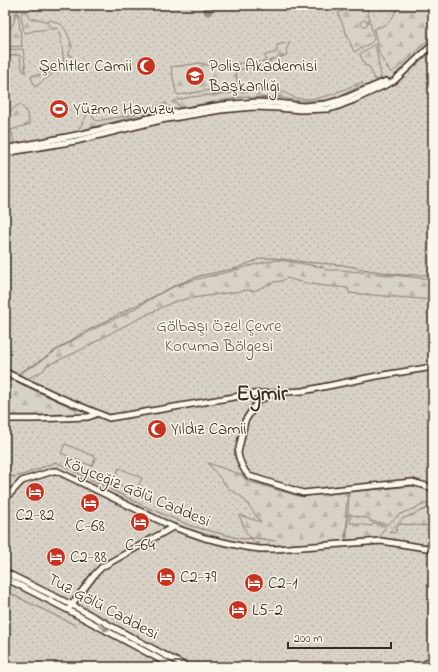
<svg xmlns="http://www.w3.org/2000/svg" width="438" height="672" viewBox="0 0 438 672" font-family="'Indie Flower',sans-serif">
  <style>
    .grass { fill: url(#grass-dots); stroke: #8a7e72 }
    .forest { fill: url(#forest-firs); stroke: #8a7e72 }
    .garden { fill: #d8d1c6; stroke: #8a7e72 }
    .lines { fill: none; stroke-linecap: round; stroke-linejoin: round }
    .stream { stroke: #817468; stroke-width: 1 }
    .taxiway { stroke: #978c81; stroke-width: 9 }
    .minor-casing { stroke: #3b2a1e; stroke-width: 8 }
    .minor { stroke: #fbf7ec; stroke-width: 5 }
    .oneway { fill: #9b9085 }
    .labels { text-anchor: middle; dominant-baseline: central; stroke-width: 3; stroke-linejoin: round; paint-order: stroke }
    .poi-label { font-size: 17px; fill: #3b2a1e; stroke: #fbf7ec; text-anchor: start }
    .park-label { font-size: 17px; fill: #625448; stroke: #fbf7ec }
    .street-label { font-size: 17px; fill: #3b2a1e; stroke: #fbf7ec }
    .district-label { font-size: 21px; font-weight: bold; fill: #3b2a1e; stroke: #fbf7ec }
  </style>
  <defs>
    <pattern id="grass-dots" width="8" height="8" patternUnits="userSpaceOnUse"><rect width="8" height="8" fill="#d8d1c6"/><path d="M2 2h.1M6 6h.1" fill="none" stroke="#bab4aa" stroke-width="1.8" stroke-linecap="round"/></pattern>
    <pattern id="forest-firs" width="22" height="20" patternUnits="userSpaceOnUse"><rect width="22" height="20" fill="#d8d1c6"/><path d="M5 1l3.5 6h-7zM16 11l3.5 6h-7z" fill="#bab4aa"/></pattern>
  </defs>
  <rect width="100%" height="100%" fill="#f3efe4"/>
  <filter id="ink" filterUnits="userSpaceOnUse"><feTurbulence type="fractalNoise" baseFrequency=".025" numOctaves="2"/><feDisplacementMap in="SourceGraphic" scale="8" xChannelSelector="R" yChannelSelector="G"/><feConvolveMatrix kernelMatrix="1 2 1 2 8 2 1 2 1" color-interpolation-filters="sRGB"/></filter>
  <g filter="url(#ink)">
    <rect class="grass" x="5" y="5" width="428" height="662"/>
    <g class="forest">
      <path d="M363,5L366,6L370,20L367,21L366,20H363L361,22V24C363,26 365,27 367,25L368,22H370L374,39L371,43L354,52L338,13Z"/>
      <path d="M399,5H433V35L413,55L391,73L379,54L374,29C391,24 391,20 399,5Z"/>
      <path d="M18,12L22,46L5,47V37L14,22L15,13Z"/>
      <path d="M22,12H26L30,19H39L47,22L51,20C54,22 57,22 60,24C66,27 70,40 72,47V48C70,50 68,52 69,55H71V60L35,87L34,86L31,76L49,73L64,62L61,40L58,28L32,31L31,32L24,33L21,15Z"/>
      <path d="M290,42L286,50L287,55L269,61L268,65L236,70L237,86L178,95L176,92L171,67L201,63L208,65L219,63L221,67L248,62L249,64L266,61L265,55L277,52V45Z"/>
      <path d="M375,44L381,76L380,78L375,80L369,66H365L360,54Z"/>
      <path d="M21,49H23L26,72H24L21,65L20,55H14L5,58V50Z"/>
      <path d="M362,82L363,85L339,96L325,100L300,101L277,97L250,98L248,96L179,108L177,103H173L172,102L173,101L191,97L273,89C282,89 288,96 296,98C322,102 339,91 362,82Z"/>
      <path d="M166,103L169,110L132,117L78,131L89,111L94,119L97,121L131,115Z"/>
      <path d="M20,104L26,111L30,124L11,130L14,142L5,144V115Z"/>
      <path d="M277,260L286,261L323,267L326,270H339L433,279V300L349,293L348,288C327,286 307,285 287,278L281,281L274,282L254,291L248,290L186,299L173,302L120,328L79,351L46,366L44,370C40,372 31,378 27,378C25,378 22,376 20,376L19,373L21,371L27,369L28,366H31L33,367C61,345 93,329 125,314C141,306 157,294 173,287C192,279 212,276 232,271C247,267 261,262 277,260Z"/>
      <path d="M13,380L21,384L77,410L75,414L36,415H5V383Z"/>
      <path d="M208,463L242,475L243,477L247,481L298,496H306L348,492L346,510L347,521L345,541L265,546L258,545L259,542H257L256,544L247,534L239,515L261,522L242,497L228,488Z"/>
      <path d="M413,486L433,491V501L400,514L388,524L370,521V519L352,515L348,513L349,492L381,489V491H382L383,489Z"/>
      <path d="M433,506V527H431V524H429V526L400,524L398,525L395,533L389,532L402,519Z"/>
      <path d="M348,514L351,516L350,523L372,526L373,523L386,526L379,538L346,540L348,521Z"/>
    </g>
    <g class="garden">
      <path d="M65,444L96,457L92,466L61,453Z"/>
      <path d="M119,468L142,478L135,493L113,483Z"/>
    </g>
    <g class="lines">
      <g class="stream">
        <path d="M18,375L81,334L176,285L199,276L237,268L262,258H273L305,262L343,265L373,271L403,275H433"/>
        <path d="M5,382L13,378"/>
        <path d="M5,477L20,476L56,462L142,505L191,526L242,539L256,538L275,541"/>
        <path d="M5,591L77,626"/>
      </g>
      <path class="taxiway" d="M207,5L208,11"/>
      <g class="minor-casing">
        <g id="minor">
          <path d="M5,149L82,134L166,114L222,105L256,102L277,103L303,106L326,104L341,100L386,81L387,83"/>
          <path d="M5,154L16,151L76,141L161,120L221,110L254,107L278,108L301,110L328,109L336,107L354,100L394,81L433,44"/>
          <path d="M5,372L61,398L109,418L252,394L303,391L377,376L433,367"/>
          <path d="M272,394L258,401L245,421L238,453C239,461 244,471 249,476L303,493L412,482L433,488"/>
          <path d="M5,419H35L88,417L94,415L97,413"/>
          <path d="M5,499L22,481L53,471H57L173,527L205,538L245,547L260,549H276L381,541L433,549"/>
          <path d="M5,572L72,605L187,667"/>
          <path d="M5,578L68,610L174,667"/>
          <path d="M70,607L95,574L102,567L173,527"/>
          <path d="M420,667L433,659"/>
        </g>
      </g>
      <use href="#minor" class="minor"/>
    </g>
    <defs><path id="oneway-solid" d="M-6-.8H1V-3.2L6.5 0L1 3.2V.8H-6Z"/></defs>
    <use class="oneway" href="#oneway-solid" transform="translate(103 628) rotate(28)"/>
  </g>
  <defs>
    <g id="mosque-disc" transform="scale(1)"><circle r="9.5" fill="#c8321e" stroke="#fbf7ec"/><path d="M3.5-4.9A6 6 0 1 0 3.5 4.9A5 5 0 1 1 3.5-4.9Z" fill="#fff"/></g>
    <g id="university-disc" transform="scale(1)"><circle r="9.5" fill="#c8321e" stroke="#fbf7ec"/><path d="M0-5L7-2L0 1L-7-2ZM-4 1L0 2.5L4 1V4Q0 6-4 4Z" fill="#fff"/></g>
    <g id="stadium-disc" transform="scale(1)"><circle r="9.5" fill="#c8321e" stroke="#fbf7ec"/><path d="M0-5a6.5 5 0 1 0 0 10a6.5 5 0 1 0 0-10ZM-3.5-1.8h7v3.6h-7Z" fill="#fff"/></g>
    <g id="hotel-disc" transform="scale(1)"><circle r="9.5" fill="#c8321e" stroke="#fbf7ec"/><path d="M-6-4.5h1.5V1H6V5H4.5V3h-9V5H-6ZM-4 0a1.8 1.8 0 1 1 3.6 0ZM.5 0V-2.5h3Q6-2.5 6 0Z" fill="#fff"/></g>
  </defs>
  <g fill-rule="evenodd">
    <use href="#mosque-disc" x="146" y="66"/>
    <use href="#university-disc" x="195" y="76"/>
    <use href="#stadium-disc" x="59" y="109"/>
    <use href="#mosque-disc" x="157" y="429"/>
    <use href="#hotel-disc" x="35" y="492"/>
    <use href="#hotel-disc" x="90" y="503"/>
    <use href="#hotel-disc" x="140" y="522"/>
    <use href="#hotel-disc" x="56" y="557"/>
    <use href="#hotel-disc" x="166" y="577"/>
    <use href="#hotel-disc" x="254" y="583"/>
    <use href="#hotel-disc" x="238" y="610"/>
  </g>
  <g class="labels">
    <g class="poi-label">
      <text x="132" y="66" text-anchor="end">Şehitler Camii</text>
      <text x="209" y="66">Polis Akademisi<tspan x="209" dy="20">Başkanlığı</tspan></text>
      <text x="73" y="109">Yüzme Havuzu</text>
      <text x="171" y="429">Yıldız Camii</text>
      <text x="35" y="515" text-anchor="middle">C2-82</text>
      <text x="90" y="526" text-anchor="middle">C-68</text>
      <text x="140" y="545" text-anchor="middle">C-64</text>
      <text x="70" y="557">C2-88</text>
      <text x="180" y="577">C2-79</text>
      <text x="268" y="583">C2-1</text>
      <text x="252" y="610">L5-2</text>
    </g>
    <g class="park-label">
      <text x="219" y="326">Gölbaşı Özel Çevre<tspan x="219" dy="20">Koruma Bölgesi</tspan></text>
    </g>
    <g class="street-label">
      <text transform="translate(137 492) rotate(23)">Köyceğiz Gölü Caddesi</text>
      <text transform="translate(103 607) rotate(28)">Tuz Gölü Caddesi</text>
    </g>
    <g class="district-label">
      <text x="262" y="395">Eymir</text>
    </g>
  </g>
  <rect width="438" height="672" fill="none" stroke="#fbf7ec" stroke-width="20"/>
  <rect x="10" y="10" width="418" height="652" fill="none" stroke="#3b2a1e" stroke-width="1.5" filter="url(#ink)"/>
  <path d="M288 642v6h103v-6" fill="none" stroke="#3b2a1e" stroke-width="2"/>
  <text x="294" y="642" font-size="12" fill="#3b2a1e" stroke="#fbf7ec" stroke-width="3" paint-order="stroke">200 m</text>
</svg>
